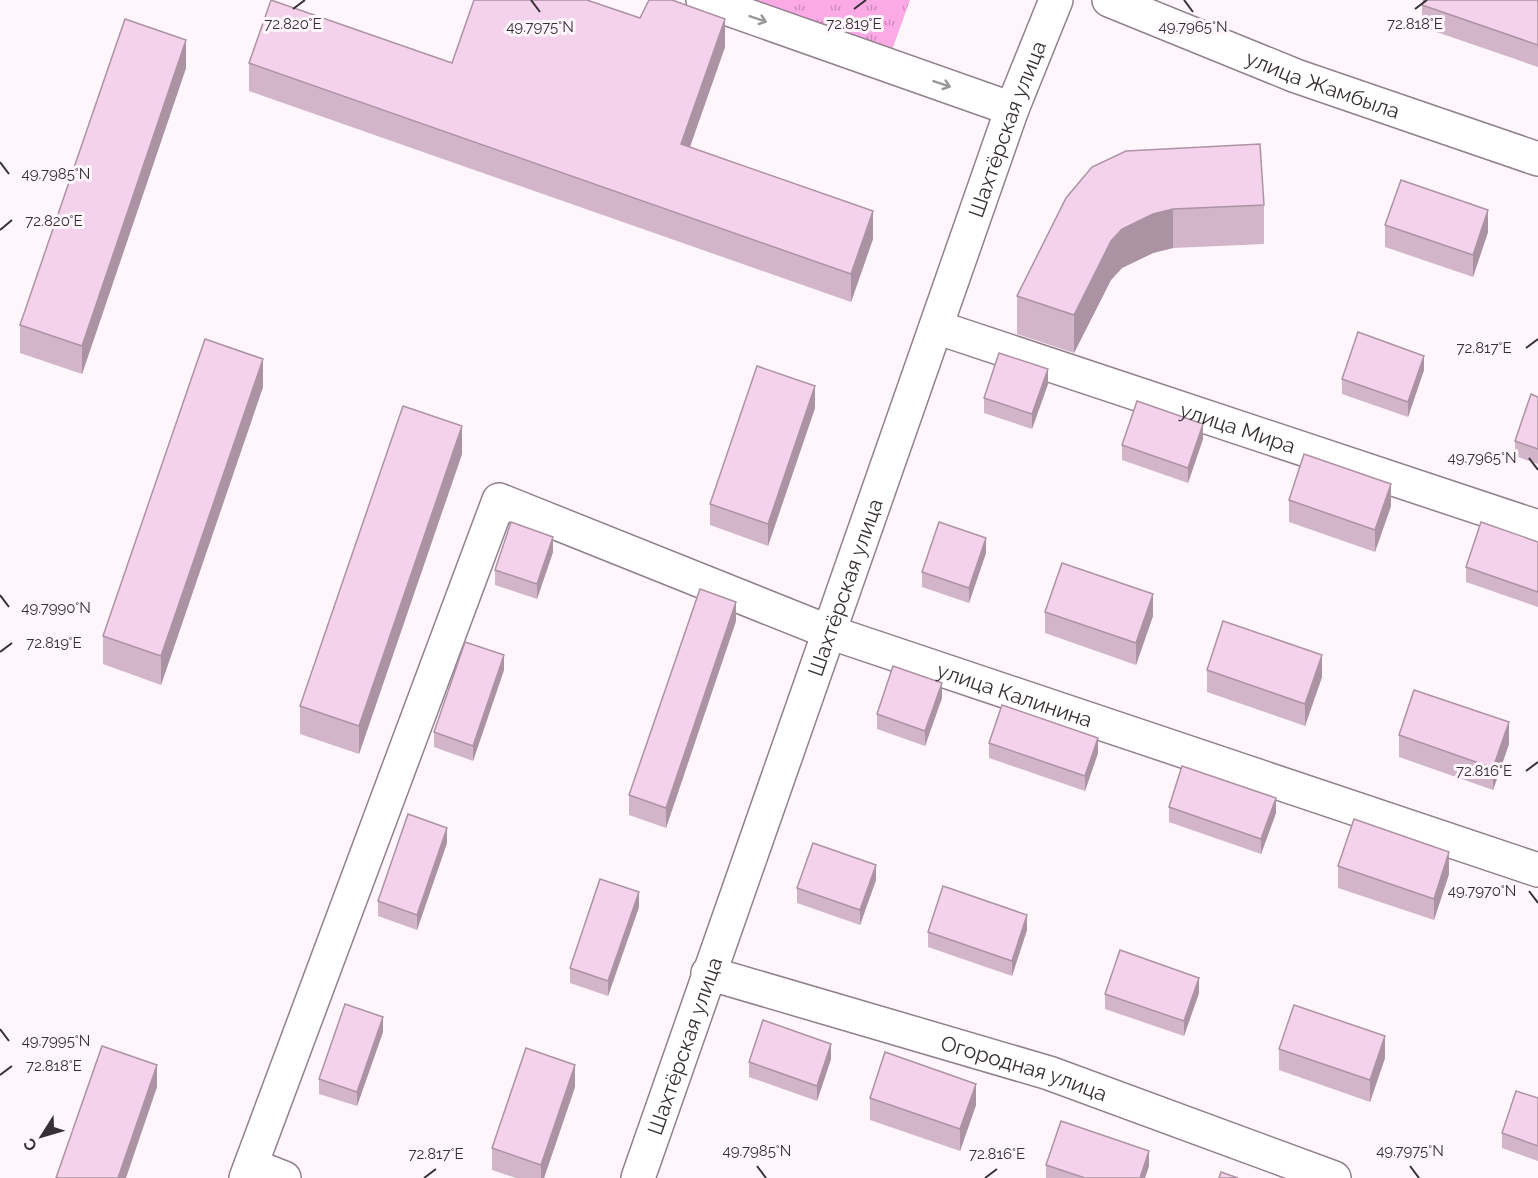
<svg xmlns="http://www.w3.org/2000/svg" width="1538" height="1178" viewBox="0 0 1538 1178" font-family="Raleway,sans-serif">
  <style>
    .grass { fill: url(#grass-tufts) }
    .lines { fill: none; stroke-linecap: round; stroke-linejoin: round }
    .minor-casing { stroke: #92808c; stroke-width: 36 }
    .minor { stroke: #fff; stroke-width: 33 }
    .wall { fill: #d3b5ca }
    .shaded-wall { fill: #ac93a4 }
    .building { fill: #f5d2eb; stroke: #ac93a4; stroke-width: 1.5 }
    .oneway { stroke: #9a979a }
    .ticks { fill: none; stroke: #362f34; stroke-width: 2 }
    .labels { text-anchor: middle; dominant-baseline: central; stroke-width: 6; stroke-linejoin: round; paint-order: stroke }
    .street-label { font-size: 21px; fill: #362f34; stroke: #fef6fb }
    .ticks-label { font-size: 15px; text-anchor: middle; fill: #362f34; stroke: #fef6fb; stroke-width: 6; stroke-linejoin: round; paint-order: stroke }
  </style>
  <defs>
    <pattern id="grass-tufts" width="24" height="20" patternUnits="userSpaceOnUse" patternTransform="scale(1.5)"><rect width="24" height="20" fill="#fcaae6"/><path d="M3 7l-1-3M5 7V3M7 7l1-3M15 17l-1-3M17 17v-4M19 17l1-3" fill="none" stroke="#cd8bbb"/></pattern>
  </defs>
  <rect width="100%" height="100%" fill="#fef6fb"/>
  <path class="grass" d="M755,0H910L892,50Z"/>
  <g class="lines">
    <g class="minor-casing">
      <g id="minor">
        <path d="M703,0L1012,109"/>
        <path id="s1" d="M1109,0L1296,76L1538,159"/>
        <path id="s2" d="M936,327L1538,527"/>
        <path id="s3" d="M708,973L1049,1073L1334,1178"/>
        <path d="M251,1165L284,1178"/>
        <path id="s4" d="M246,1178L499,500L829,632L1538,870"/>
        <path id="s5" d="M638,1178L1012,109L1056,0"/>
      </g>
    </g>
    <use href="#minor" class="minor"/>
  </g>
  <g class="wall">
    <path d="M1538,0V67L1422,27V5Z"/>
    <path d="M725,47L690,147L873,239L851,302L249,91V63H452Z"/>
    <path d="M186,68L82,374L20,353V325Z"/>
    <path d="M1066,198L1264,205V244L1173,248L1153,253L1122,268L1111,280L1074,353L1017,334V296Z"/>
    <path d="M1385,225L1488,232L1473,277L1385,247Z"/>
    <path d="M1424,370L1408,417L1342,394V379Z"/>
    <path d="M1048,384L1032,429L984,413V398Z"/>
    <path d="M263,387L161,685L103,664V636Z"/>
    <path d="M1538,397V464L1515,456V441Z"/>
    <path d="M815,408L768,546L710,525V504Z"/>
    <path d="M1203,439L1188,483L1122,460V445Z"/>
    <path d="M462,454L359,754L300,734V706Z"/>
    <path d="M1289,500L1391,506L1375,552L1289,522Z"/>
    <path d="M1538,542V607L1466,582V567Z"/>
    <path d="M553,552L537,599L495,585V570Z"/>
    <path d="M986,553L969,603L922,587V572Z"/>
    <path d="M1045,612L1153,616L1136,665L1045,633Z"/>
    <path d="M736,621L666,828L629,815V795Z"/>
    <path d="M504,670L473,761L434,747V732Z"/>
    <path d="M1207,670L1322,677L1305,726L1207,692Z"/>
    <path d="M942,698L925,746L877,729V714Z"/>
    <path d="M1399,735L1509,744L1493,790L1399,757Z"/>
    <path d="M989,743L1098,753L1085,791L989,758Z"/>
    <path d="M1169,807L1276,813L1261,854L1169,822Z"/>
    <path d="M447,843L417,930L378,916V901Z"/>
    <path d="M1338,866L1449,874L1434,920L1338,888Z"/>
    <path d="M876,880L860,925L797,903V888Z"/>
    <path d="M639,907L608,996L570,983V968Z"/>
    <path d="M1027,930L1012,976L928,947V932Z"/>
    <path d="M1199,993L1184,1036L1105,1009V994Z"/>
    <path d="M383,1032L357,1106L319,1094V1079Z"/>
    <path d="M1279,1049L1385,1058L1370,1102L1279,1070Z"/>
    <path d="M831,1059L817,1101L749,1077V1062Z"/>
    <path d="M575,1087L544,1178H516L492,1170V1148Z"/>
    <path d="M870,1098L976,1105L960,1151L870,1120Z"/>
    <path d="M1538,1098V1161L1502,1148V1133Z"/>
    <path d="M1046,1165L1149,1166L1145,1178H1046Z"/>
  </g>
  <g class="shaded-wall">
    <path d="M725,19V47L681,172V144Z"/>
    <path d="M186,40V68L82,374V346Z"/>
    <path d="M1173,209V248L1153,253L1122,268L1111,280L1074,353V315L1111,241L1122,229L1153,214Z"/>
    <path d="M1488,210V232L1473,277V255Z"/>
    <path d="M873,211V239L851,302V274Z"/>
    <path d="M1424,356V370L1408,417V402Z"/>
    <path d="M263,359V387L161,685V656Z"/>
    <path d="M1048,369V384L1032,429V414Z"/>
    <path d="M815,386V408L768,546V524Z"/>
    <path d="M1203,424V439L1188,483V468Z"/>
    <path d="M462,426V454L359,754V726Z"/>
    <path d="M1391,484V506L1375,552V530Z"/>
    <path d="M553,537V552L537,599V584Z"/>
    <path d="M986,538V553L969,603V588Z"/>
    <path d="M1153,594V616L1136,665V643Z"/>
    <path d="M736,602V621L666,828V808Z"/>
    <path d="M504,655V670L473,761V746Z"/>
    <path d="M1322,655V677L1305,726V704Z"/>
    <path d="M942,683V698L925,746V731Z"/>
    <path d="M1509,722V744L1493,790V768Z"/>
    <path d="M1098,738V753L1085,791V776Z"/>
    <path d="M1276,798V813L1261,854V839Z"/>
    <path d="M447,828V843L417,930V915Z"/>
    <path d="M1449,852V874L1434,920V899Z"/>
    <path d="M876,865V880L860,925V910Z"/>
    <path d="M639,892V907L608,996V981Z"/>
    <path d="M1027,915V930L1012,976V961Z"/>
    <path d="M1199,978V993L1184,1036V1021Z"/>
    <path d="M383,1017V1032L357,1106V1092Z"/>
    <path d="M1385,1036V1058L1370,1102V1080Z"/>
    <path d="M831,1044V1059L817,1101V1086Z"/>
    <path d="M157,1065V1087L126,1178H118Z"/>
    <path d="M575,1065V1087L544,1178H541V1165Z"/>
    <path d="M976,1084V1105L960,1151V1129Z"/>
    <path d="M1149,1151V1166L1145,1178H1140Z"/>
  </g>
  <g class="building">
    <path d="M271,0L452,63L474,0H587L640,18L649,0H672L725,19L681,144L873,211L851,274L249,63Z"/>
    <path d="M1424,0H1538V45L1422,5Z"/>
    <path d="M125,19L186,40L82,346L20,325Z"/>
    <path d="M1260,144L1264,205L1173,209L1153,214L1122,229L1111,241L1074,315L1017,296L1066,198L1092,167L1126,151Z"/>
    <path d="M1401,180L1488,210L1473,255L1385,225Z"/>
    <path d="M1358,332L1424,356L1408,402L1342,379Z"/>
    <path d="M205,339L263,359L161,656L103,636Z"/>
    <path d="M999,353L1048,369L1032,414L984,398Z"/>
    <path d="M757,366L815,386L768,524L710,504Z"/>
    <path d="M1531,394L1538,397V449L1515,441Z"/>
    <path d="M1137,401L1203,424L1188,468L1122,445Z"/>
    <path d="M403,406L462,426L359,726L300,706Z"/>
    <path d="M1304,454L1391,484L1375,530L1289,500Z"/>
    <path d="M511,522L553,537L537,584L495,570Z"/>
    <path d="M939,522L986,538L969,588L922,572Z"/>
    <path d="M1481,522L1538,542V592L1466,567Z"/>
    <path d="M1062,563L1153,594L1136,643L1045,612Z"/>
    <path d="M700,589L736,602L666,808L629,795Z"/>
    <path d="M1223,621L1322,655L1305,704L1207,670Z"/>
    <path d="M465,642L504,655L473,746L434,732Z"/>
    <path d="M893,666L942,683L925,731L877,714Z"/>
    <path d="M1414,690L1509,722L1493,768L1399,735Z"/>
    <path d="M1002,705L1098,738L1085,776L989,743Z"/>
    <path d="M1182,766L1276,798L1261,839L1169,807Z"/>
    <path d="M408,814L447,828L417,915L378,901Z"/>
    <path d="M1354,819L1449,852L1434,899L1338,866Z"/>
    <path d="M813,843L876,865L860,910L797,888Z"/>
    <path d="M600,879L639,892L608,981L570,968Z"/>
    <path d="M943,886L1027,915L1012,961L928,932Z"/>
    <path d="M1120,950L1199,978L1184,1021L1105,994Z"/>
    <path d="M345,1004L383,1017L357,1092L319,1079Z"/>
    <path d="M1294,1005L1385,1036L1370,1080L1279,1049Z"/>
    <path d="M763,1020L831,1044L817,1086L749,1062Z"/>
    <path d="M102,1046L157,1065L118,1178H56Z"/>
    <path d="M526,1048L575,1065L541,1165L492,1148Z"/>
    <path d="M885,1052L976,1084L960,1129L870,1098Z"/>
    <path d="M1516,1091L1538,1098V1146L1502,1133Z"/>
    <path d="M1061,1121L1149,1151L1140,1178H1085L1046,1165Z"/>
    <path d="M1221,1172L1238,1178H1219Z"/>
  </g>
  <defs><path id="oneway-shaft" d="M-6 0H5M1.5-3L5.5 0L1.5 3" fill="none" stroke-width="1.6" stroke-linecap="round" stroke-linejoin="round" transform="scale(1.5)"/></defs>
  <g class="oneway">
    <use href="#oneway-shaft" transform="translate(758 19) rotate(19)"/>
    <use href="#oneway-shaft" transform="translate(942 84) rotate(19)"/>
  </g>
  <path class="ticks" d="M531,0L540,12M1184,0L1193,12M293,9L305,0M854,9L866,0M1415,9L1427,0M0,162L9,174M0,230L12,220M1526,348L1538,339M1529,458L1538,470M0,595L9,607M0,652L12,643M1526,771L1538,762M1529,891L1538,903M0,1029L9,1041M0,1075L12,1066M757,1166L766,1178M1410,1166L1419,1178M424,1178L436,1169M985,1178L997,1169"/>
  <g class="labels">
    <g class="street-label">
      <text stroke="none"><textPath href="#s1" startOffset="230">улица Жамбыла</textPath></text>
      <text stroke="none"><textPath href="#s5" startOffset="1112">Шахтёрская улица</textPath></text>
      <text stroke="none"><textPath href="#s2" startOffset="318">улица Мира</textPath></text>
      <text stroke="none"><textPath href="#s5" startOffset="626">Шахтёрская улица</textPath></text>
      <text stroke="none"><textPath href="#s4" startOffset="1275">улица Калинина</textPath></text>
      <text stroke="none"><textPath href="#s5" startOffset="140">Шахтёрская улица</textPath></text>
      <text stroke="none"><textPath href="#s3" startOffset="330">Огородная улица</textPath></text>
    </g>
  </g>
  <g class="ticks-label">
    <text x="293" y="29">72.820°E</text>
    <text x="854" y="29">72.819°E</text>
    <text x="1415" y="29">72.818°E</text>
    <text x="540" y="32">49.7975°N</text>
    <text x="1193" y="32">49.7965°N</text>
    <text x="56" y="179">49.7985°N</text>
    <text x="54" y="226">72.820°E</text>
    <text x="1484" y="353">72.817°E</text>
    <text x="1482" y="463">49.7965°N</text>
    <text x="56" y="613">49.7990°N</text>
    <text x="54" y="648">72.819°E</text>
    <text x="1484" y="776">72.816°E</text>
    <text x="1482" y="896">49.7970°N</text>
    <text x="56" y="1046">49.7995°N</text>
    <text x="54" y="1071">72.818°E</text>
    <text x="757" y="1156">49.7985°N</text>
    <text x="1410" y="1156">49.7975°N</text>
    <text x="436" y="1159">72.817°E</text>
    <text x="997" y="1159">72.816°E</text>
  </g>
  <g transform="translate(42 1136) rotate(233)" stroke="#fef6fb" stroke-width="4.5" paint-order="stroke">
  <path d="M0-4.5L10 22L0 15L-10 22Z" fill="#362f34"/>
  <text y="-9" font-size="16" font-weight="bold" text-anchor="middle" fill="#362f34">С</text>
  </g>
</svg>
